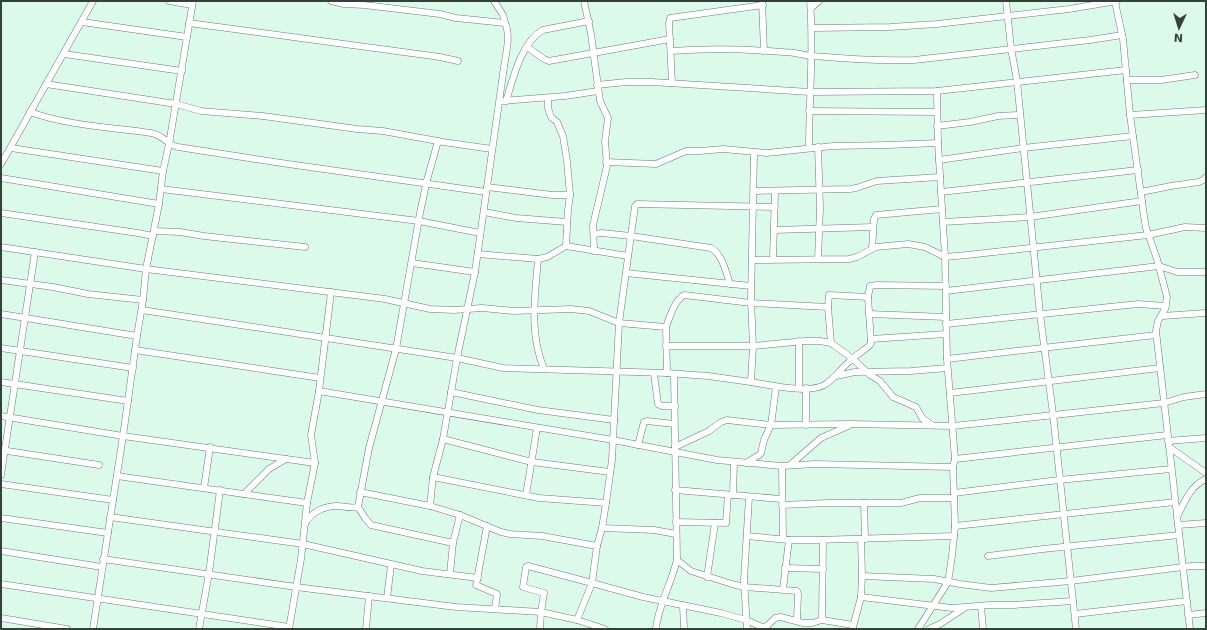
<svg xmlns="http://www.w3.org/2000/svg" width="1207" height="630" viewBox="0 0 1207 630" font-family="'DejaVu Sans',sans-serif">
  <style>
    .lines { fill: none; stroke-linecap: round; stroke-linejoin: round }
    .minor-casing { stroke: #647f73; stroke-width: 7 }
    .minor { stroke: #fff; stroke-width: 6 }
  </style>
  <rect width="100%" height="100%" fill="#dbfaec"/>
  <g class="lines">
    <g class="minor-casing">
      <g id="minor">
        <path d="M169,1L192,5"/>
        <path d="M331,1L344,4L364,5L440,14L456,18L505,23C511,36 506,53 504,67L475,272L457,358L443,439L433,477L430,506"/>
        <path d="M494,1L503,15L505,23"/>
        <path d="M584,1L591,34L600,101L608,118L605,141L607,166L593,225L594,251"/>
        <path d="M762,1L764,51"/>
        <path d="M1006,1L1011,48L1017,81L1040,314L1053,414L1076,629"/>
        <path d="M1115,2L1123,39L1130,115L1144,216L1146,228L1157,259L1167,297L1165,309L1158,321L1156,331L1190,629"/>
        <path d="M811,8L819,1"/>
        <path d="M82,22L187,37"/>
        <path d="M189,23L440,57L458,61"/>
        <path d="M812,28L890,27L937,24L1069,9L1117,1"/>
        <path d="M527,47L544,59L549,61L670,39"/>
        <path d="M671,51C708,48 746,49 783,52C794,52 803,55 813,56C847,59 880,61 914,60L1090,40L1122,35"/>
        <path d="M64,54L182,71"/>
        <path d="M1127,80H1161L1195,75"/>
        <path d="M672,83L669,23L670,18L763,5"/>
        <path d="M46,84L176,104L201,111L263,116L357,129L383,131L443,142L492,149"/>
        <path d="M597,85L626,82H652L810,92L937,91L1126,70"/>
        <path d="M548,98V108L551,117L557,122L563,136L567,161L570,195L568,210L566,246"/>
        <path d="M502,101L565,96L598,91"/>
        <path d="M506,101C513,79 521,42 543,30L589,21"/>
        <path d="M809,111L937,112"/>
        <path d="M30,112C69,126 111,127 151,133C164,135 167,145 178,147L281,163L486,192"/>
        <path d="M1130,115L1206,110"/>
        <path d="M937,126L970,122L998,116L1020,115"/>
        <path d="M11,148L163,171"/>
        <path d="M809,148C809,99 814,50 810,1"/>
        <path d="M939,160L1023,148L1133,136"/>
        <path d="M606,162L656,164L686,151H700L723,149L767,153L833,146L888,145L938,143"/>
        <path d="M1,164L93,1"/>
        <path d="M1,178L159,204"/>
        <path d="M487,187L552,195H570"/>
        <path d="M161,189L419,221L480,233"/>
        <path d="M754,191L850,189L856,188L877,181L940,177"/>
        <path d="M941,192L1138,170"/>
        <path d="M1141,192L1171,186L1199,182L1203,180L1206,177"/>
        <path d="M775,207L637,204L635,206L619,323L612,460L606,503L602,528L597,546L592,583L643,597L721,613L746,620L762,627L767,626L775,618L781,617L803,623H812L822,620L853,625"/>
        <path d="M484,212L516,218L567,222"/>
        <path d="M1,213L138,233L153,236"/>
        <path d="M943,222L1030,217L1142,201"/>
        <path d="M774,230L873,227"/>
        <path d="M154,231L180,232L204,236L305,247"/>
        <path d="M594,234L602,233L631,236L711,248C722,254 726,272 730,284"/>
        <path d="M1,247L146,269L385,299L430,309L454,310L482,308L514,311L571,309L589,311L619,323L666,327L667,373"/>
        <path d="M872,249L874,219L876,215L942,209"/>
        <path d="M478,254L538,259L547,257L566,246L628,256"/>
        <path d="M538,259C535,297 529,333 544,369"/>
        <path d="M773,259L775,191"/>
        <path d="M818,259L820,208L818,147"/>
        <path d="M752,260L849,259L857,257L876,247L908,244L925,247L945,257L967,255L1148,235L1185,227L1206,228"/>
        <path d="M412,263L475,272"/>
        <path d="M626,273L751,286"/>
        <path d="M1,280L53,287L88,294L143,300"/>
        <path d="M946,291L1159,266L1177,272H1206"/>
        <path d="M142,310L457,358L503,368L667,373L708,376L751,382L753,346L751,300L754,152"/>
        <path d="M1,314L137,336"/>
        <path d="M869,314L946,317"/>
        <path d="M1162,316L1206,313"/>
        <path d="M946,324L1138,304L1166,306"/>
        <path d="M666,327C670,317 674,301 684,295L751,303L828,307"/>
        <path d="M871,339L946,334"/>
        <path d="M831,343L828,307L829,295L868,297"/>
        <path d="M666,346H753L805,341H820L831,343L853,359L870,375L880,381L893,397L916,407L922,418L932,425"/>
        <path d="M1,348L133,368"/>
        <path d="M135,350L320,378"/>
        <path d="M947,359L1156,335"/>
        <path d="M654,374L658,404L662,406H675"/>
        <path d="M836,376L855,372L911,371L947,368"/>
        <path d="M1,382L128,401"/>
        <path d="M751,382C770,385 808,394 824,385C834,380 840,369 849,362C855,355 864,351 870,345L871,342L868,297L870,286L877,285L946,286"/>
        <path d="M799,388V341"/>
        <path d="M806,388V425"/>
        <path d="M319,391L613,440L717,460L782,466L815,464L953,467"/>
        <path d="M451,392L538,410L614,420"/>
        <path d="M950,393L1160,368"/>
        <path d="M1,416L123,436L315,463"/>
        <path d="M443,439L532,462L610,472"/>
        <path d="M1168,441L1206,438"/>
        <path d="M638,445L644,422L647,421L674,424"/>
        <path d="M675,447L709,431L721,422L727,420L771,425L851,424L953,426L1164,403L1184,397L1206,394"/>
        <path d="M1169,447L1206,473"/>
        <path d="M1,450L99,465"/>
        <path d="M955,459L1167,435"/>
        <path d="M746,463L759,455L761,453L764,440L771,425L776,387"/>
        <path d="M790,465L821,438L848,426"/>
        <path d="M782,466L783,539"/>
        <path d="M1,475L35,252"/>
        <path d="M117,476L307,503"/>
        <path d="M433,477L539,498L606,503"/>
        <path d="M1,484L113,500"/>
        <path d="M204,488L210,447"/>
        <path d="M675,490L781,499"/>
        <path d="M360,492L430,506L460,515L501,532L510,534L542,536L597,546"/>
        <path d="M954,493L1059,480L1171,469"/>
        <path d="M244,494L269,469L286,459"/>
        <path d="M526,495L537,428"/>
        <path d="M733,495L734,462"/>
        <path d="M864,503L865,539"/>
        <path d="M782,505L828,503H901L920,498H954"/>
        <path d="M358,507L365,518L371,525L453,543"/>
        <path d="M110,517L303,544L422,571L478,578"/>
        <path d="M1177,517C1184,503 1190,486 1206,479"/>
        <path d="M1,518L108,533"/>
        <path d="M676,522L726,523L728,495"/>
        <path d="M305,524C311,512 324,506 338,506C344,506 351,509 358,507L369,448L396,349L420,213L427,180L438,141"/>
        <path d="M1178,525L1206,523"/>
        <path d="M487,526L476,585L497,594L495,609"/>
        <path d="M955,526L1175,502"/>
        <path d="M602,528L654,530L676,534"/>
        <path d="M747,536L789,540H815L954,536"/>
        <path d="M1,551L102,567"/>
        <path d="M988,556L1043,549L1179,535"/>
        <path d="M103,559L296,587L456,607L541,612L540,629"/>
        <path d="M677,560L691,571L732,584L744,587L797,591L798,594L797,621"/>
        <path d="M528,566L592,583L577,620L541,612L544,593L523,587L526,567Z"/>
        <path d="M785,568L823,569"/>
        <path d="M450,574L453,543L460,515"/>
        <path d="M862,576L934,579L960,584L991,588L1071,581L1191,566H1206"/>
        <path d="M707,577L715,523"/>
        <path d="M1,584L289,627"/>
        <path d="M783,589L789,540"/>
        <path d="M861,597L952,608L989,605H1013L1073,601"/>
        <path d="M387,598L391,565"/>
        <path d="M683,605L684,629"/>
        <path d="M981,606L983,629"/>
        <path d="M1075,614L1187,601"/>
        <path d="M1188,615L1206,613"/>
        <path d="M1,618L67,629"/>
        <path d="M577,620L605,629"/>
        <path d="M822,620L823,540"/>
        <path d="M853,627L861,597L862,576L861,539"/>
        <path d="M93,629L123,436L137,336L143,300L146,269L159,204L163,171L169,144L193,1"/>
        <path d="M199,629L209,573L220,490"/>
        <path d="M289,629L301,559L307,503L315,463L311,435L319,391L331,292"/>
        <path d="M366,629L369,596"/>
        <path d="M656,629C658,605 672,583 677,559L674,374"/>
        <path d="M747,629L744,580L749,497"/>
        <path d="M918,629L948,582L952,556L955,526L953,467L955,459L947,359L945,257L938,143L937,91"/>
        <path d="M929,629L940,624L963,609"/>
      </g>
    </g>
    <use href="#minor" class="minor"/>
  </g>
  <rect width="1207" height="630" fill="none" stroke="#34403a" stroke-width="4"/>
  <g transform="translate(1179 28) rotate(184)" stroke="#dbfaec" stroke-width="3" paint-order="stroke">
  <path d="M0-3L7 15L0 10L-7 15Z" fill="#34403a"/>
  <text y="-6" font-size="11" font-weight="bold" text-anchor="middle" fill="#34403a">N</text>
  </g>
</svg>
